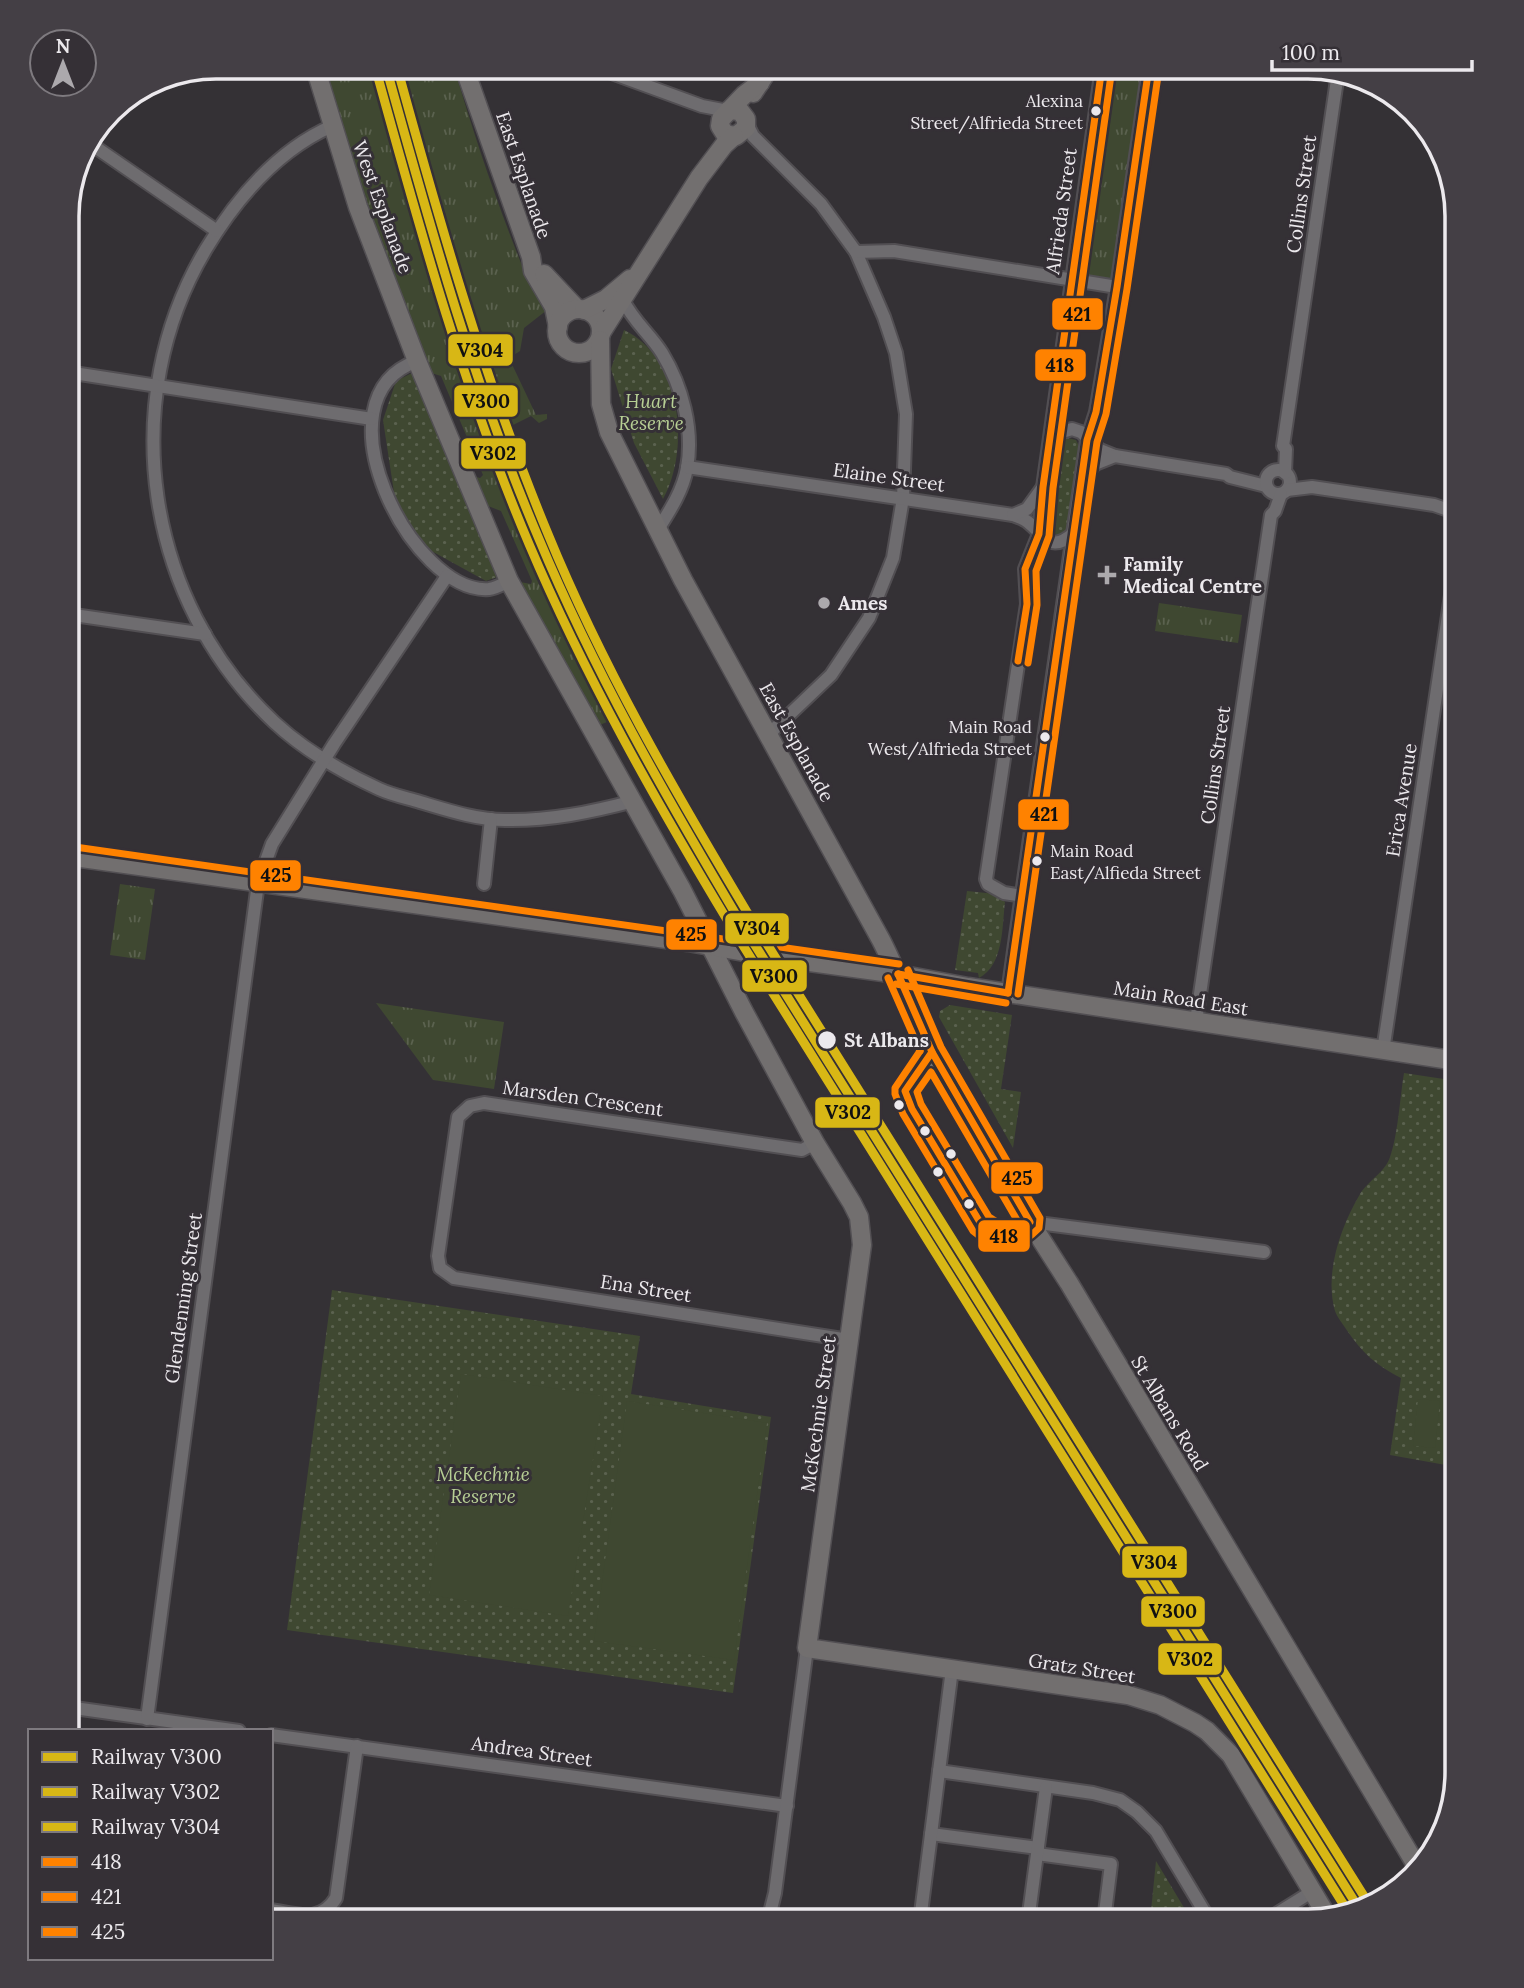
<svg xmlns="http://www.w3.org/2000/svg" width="1524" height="1988" viewBox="0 0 1524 1988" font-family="Lora,serif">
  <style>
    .grass { fill: url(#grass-tufts) }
    .park { fill: url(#park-dots) }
    .pitch { fill: #3f4831 }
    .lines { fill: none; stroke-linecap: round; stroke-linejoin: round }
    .street-casing { stroke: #524f53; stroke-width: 16 }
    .secondary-casing { stroke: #524f53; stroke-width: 21 }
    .street { stroke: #6e6c6f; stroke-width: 12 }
    .secondary { stroke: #726f6f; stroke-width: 18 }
    .bus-1-casing { stroke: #353036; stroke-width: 12 }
    .bus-2-casing { stroke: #353036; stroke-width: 12 }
    .bus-3-casing { stroke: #353036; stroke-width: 12 }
    .bus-1 { stroke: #ff8200; stroke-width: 7 }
    .bus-2 { stroke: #ff8200; stroke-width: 7 }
    .bus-3 { stroke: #ff8200; stroke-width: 7 }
    .rail-1-casing { stroke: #353036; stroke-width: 14 }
    .rail-2-casing { stroke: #353036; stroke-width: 14 }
    .rail-3-casing { stroke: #353036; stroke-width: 14 }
    .rail-1 { stroke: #d8b715; stroke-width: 9 }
    .rail-2 { stroke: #d8b715; stroke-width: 9 }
    .rail-3 { stroke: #d8b715; stroke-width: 9 }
    .bus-dot { fill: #ece9ed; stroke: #353036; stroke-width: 2.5 }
    .poi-dot { fill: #aca9ad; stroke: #353036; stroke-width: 2.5 }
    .labels { text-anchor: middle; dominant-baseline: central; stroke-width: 6; stroke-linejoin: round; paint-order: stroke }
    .bus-label { font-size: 17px; fill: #ece9ed; stroke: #353036; text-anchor: end }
    .street-label { font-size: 19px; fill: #ece9ed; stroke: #353036 }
    .park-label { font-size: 19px; font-style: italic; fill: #b7cf94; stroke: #353036 }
    .poi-label { font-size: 19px; font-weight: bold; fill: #ece9ed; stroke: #353036; text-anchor: start }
    .stop-label { font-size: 19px; font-weight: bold; fill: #ece9ed; stroke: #353036; text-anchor: start }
    .rim { fill: none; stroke: #ece9ed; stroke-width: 3.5 }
    .line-badge { stroke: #353036; stroke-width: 2.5 }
    .pale-badge-label { font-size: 19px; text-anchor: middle; font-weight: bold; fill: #111 }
  </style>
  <defs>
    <pattern id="grass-tufts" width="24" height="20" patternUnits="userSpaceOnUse" patternTransform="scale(1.75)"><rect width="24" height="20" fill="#3f4831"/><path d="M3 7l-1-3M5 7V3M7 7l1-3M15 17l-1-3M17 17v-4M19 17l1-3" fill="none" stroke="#5b624f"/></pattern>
    <pattern id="park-dots" width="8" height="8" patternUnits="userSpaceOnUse" patternTransform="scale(1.75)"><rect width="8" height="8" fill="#3f4831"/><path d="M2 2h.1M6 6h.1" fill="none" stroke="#5b624f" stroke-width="1.8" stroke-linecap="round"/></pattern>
  </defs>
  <rect width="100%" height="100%" fill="#343135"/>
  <g class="grass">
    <path d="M320,67H372L440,296L491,448L550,595L583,665L612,720L597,726L531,607L520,582L531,584L532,581L501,511L483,504L470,475L480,478L483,475L441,376L425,371L392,286Z"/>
    <path d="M403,67H454C474,136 498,206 525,273C530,287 541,297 547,310L524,328L520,351L509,358L536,415L547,414V419L539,423L531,416L511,426C487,361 467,295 447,228L446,215L438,199Z"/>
    <path d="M1108,67H1143L1111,280L1083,277L1079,271Z"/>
    <path d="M1159,603L1242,615L1238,643L1155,631Z"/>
    <path d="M120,884L155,889L145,960L110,955Z"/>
    <path d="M376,1003L504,1022L494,1089L433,1080Z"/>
  </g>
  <g class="park">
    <path d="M624,330C681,357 691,448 663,499L634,443L611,369Z"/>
    <path d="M412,373L498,569L497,577L486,581L426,548L395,499L383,420L396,381Z"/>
    <path d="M1068,438L1076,440C1085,454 1077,478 1076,493C1074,504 1072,536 1056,534C1051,534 1047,528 1046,523C1043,511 1052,459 1057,448C1059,442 1062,440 1068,438Z"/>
    <path d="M967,891L996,894L1005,902C1002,926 1004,965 979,978L978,973L955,970Z"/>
    <path d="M950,1005L1012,1015L1001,1089L1021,1092L1013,1148L939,1017L940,1011Z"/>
    <path d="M1404,1073L1457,1081V1467L1390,1455L1401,1378C1375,1364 1363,1354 1346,1329C1343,1324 1337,1317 1335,1311C1324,1273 1341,1226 1360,1194C1368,1181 1386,1171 1390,1157C1398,1135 1400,1097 1404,1073Z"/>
    <path d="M332,1290L640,1336L631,1394L771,1417L733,1693L287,1630Z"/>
    <path d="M1156,1861L1192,1921H1150Z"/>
  </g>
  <g class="pitch">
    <path d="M461,1374L603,1396L568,1616L429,1595Z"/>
    <path d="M1418,1399L1440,1401L1435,1448L1413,1446Z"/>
    <path d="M627,1401L767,1423L734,1660L594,1641Z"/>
  </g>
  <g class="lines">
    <g class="street-casing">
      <g id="street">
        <path d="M564,67L609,72L702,106L728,111"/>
        <path d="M465,68L481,67"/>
        <path d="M747,124L753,136L821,204L856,252L884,317L896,353L906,414L903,498L893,558L869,618L831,675L769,734"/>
        <path d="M332,126C278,150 236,199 206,249C115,401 145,601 274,722C304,750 342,772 379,789C392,795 407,798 420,802C447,810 477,820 505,820C549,821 592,812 634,801"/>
        <path d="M88,142L217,231"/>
        <path d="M856,252L894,251L1117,287"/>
        <path d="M623,300C633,321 650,334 662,353C682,386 694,429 687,468C683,491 669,512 657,531"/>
        <path d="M417,361C312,398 413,595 489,589C496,588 503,584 509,581"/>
        <path d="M67,372L372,419"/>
        <path d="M1051,438L1062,432L1072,429L1081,432L1100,450L1115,456L1226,474L1230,477L1266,486"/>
        <path d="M687,467L1013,515C1018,517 1025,519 1029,523C1045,536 1050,553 1073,534"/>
        <circle cx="1278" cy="482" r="12"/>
        <path d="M1285,473L1286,449L1283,446L1338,73"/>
        <path d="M1083,479L1095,464L1115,456"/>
        <path d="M1287,490L1312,487L1434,505L1454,512"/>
        <path d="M1013,515L1027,509L1043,487"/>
        <path d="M67,614L205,634"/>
        <path d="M484,884L491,819"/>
        <path d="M1023,896L1004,893L988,884L986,879L1027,604L1025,569L1039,534L1043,487L1102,67"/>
        <path d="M1008,993L1073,534L1087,440L1096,412L1117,287L1149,67"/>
        <path d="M1196,1021L1271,515L1275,511L1281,494"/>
        <path d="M1383,1051L1457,555"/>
        <path d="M815,1143L802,1150L484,1103L470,1106L458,1117L438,1256L440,1268L454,1278L849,1340"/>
        <path d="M1030,1222L1264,1252"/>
        <path d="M67,1707L239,1731"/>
        <path d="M147,1719L258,883L272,844L334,744L447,576"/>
        <path d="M271,1735L787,1806"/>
        <path d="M939,1771L1093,1793L1120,1800L1137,1812L1156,1831L1210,1921"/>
        <path d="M931,1834L1038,1848"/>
        <path d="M1037,1854L1111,1864L1104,1921"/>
        <path d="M271,1910C297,1914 320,1924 336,1898L357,1746"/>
        <path d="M768,1921L775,1893L807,1648"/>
        <path d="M920,1921L952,1669"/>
        <path d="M1028,1921L1046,1787"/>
        <path d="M1265,1921L1313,1891"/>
      </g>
    </g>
    <g class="secondary-casing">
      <g id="secondary">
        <path d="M315,67L358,207L417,361L509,581L682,890L744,1012L815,1143L852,1203L859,1217L862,1245L807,1648L1128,1695L1160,1705L1195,1723L1207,1731L1231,1755L1327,1916"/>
        <path d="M464,67L531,257L533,271L554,307L558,327"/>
        <path d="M753,93L770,67"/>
        <path d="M729,110L740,111L746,119V128L736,136L725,134L720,126L721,119L744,95L760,83"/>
        <path d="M544,274L577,309"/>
        <circle cx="579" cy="331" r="22"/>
        <path d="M584,310L606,299L630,279"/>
        <path d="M601,333L699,178L724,145L734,136"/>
        <path d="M600,340L601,404L609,432L683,580L881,940C900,977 913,1016 932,1053C972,1132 1021,1208 1069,1283L1418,1868"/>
        <path d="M67,856L688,942L773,957L898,974L968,987L1457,1061"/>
      </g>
    </g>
    <use href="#street" class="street"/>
    <use href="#secondary" class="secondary"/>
    <g class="bus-1-casing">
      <g id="bus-1">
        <path d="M1018,661L1027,604L1025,569L1039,534L1043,487L1102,67"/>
        <path d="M898,974L932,1052"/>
        <path d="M898,974L1008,993"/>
        <path d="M1008,993L1087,440L1096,412L1117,287L1149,67"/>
        <path d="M932,1052L1030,1222L1018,1233L1007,1237L995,1234L981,1224L912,1109L905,1091Z"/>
      </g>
    </g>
    <g class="bus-2-casing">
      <g id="bus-2">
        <path d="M1028,663L1037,605L1036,571L1049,536L1053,488L1112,68"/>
        <path d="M888,978L920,1051"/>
        <path d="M896,984L1006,1003"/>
        <path d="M1018,994L1097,442L1106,414L1127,289L1159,69"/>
        <path d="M931,1072L1017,1220L1009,1226H1003L989,1217L921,1104L917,1092Z"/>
      </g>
    </g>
    <g class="bus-3-casing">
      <g id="bus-3">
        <path d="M68,846L899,964"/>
        <path d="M908,970L941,1047L1040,1218L1039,1228C1015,1252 999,1252 973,1231L903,1114L895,1094V1088L920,1051"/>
      </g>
    </g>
    <use href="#bus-1" class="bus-1"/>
    <use href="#bus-2" class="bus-2"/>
    <use href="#bus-3" class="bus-3"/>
    <g class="rail-1-casing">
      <path id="rail-1" d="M386,67C430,226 474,387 539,539C594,671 665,795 738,918L1358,1907"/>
    </g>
    <g class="rail-2-casing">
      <path id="rail-2" d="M376,70C420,230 464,391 529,544C585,676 655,800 729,923L1347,1910"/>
    </g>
    <g class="rail-3-casing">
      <path id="rail-3" d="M397,67C440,224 485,382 548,534C602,666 674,790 747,912L1367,1901"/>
    </g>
    <use href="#rail-1" class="rail-1"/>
    <use href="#rail-2" class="rail-2"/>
    <use href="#rail-3" class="rail-3"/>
  </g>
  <g class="bus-dot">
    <circle cx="1096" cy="111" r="6"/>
    <circle cx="1045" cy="737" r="6"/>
    <circle cx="1037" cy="861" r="6"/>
    <circle cx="827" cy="1040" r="10"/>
    <circle cx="899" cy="1105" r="6"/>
    <circle cx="925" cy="1131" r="6"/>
    <circle cx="951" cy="1154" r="6"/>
    <circle cx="938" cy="1172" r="6"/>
    <circle cx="969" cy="1204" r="6"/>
  </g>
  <g class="poi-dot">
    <path d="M1103.5 564.5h7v7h7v7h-7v7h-7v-7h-7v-7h7z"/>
    <circle cx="824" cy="603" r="7"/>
  </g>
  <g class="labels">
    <g class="bus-label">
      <text x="1083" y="101">Alexina<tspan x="1083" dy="22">Street/Alfrieda Street</tspan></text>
      <text x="1032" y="727">Main Road<tspan x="1032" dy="22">West/Alfrieda Street</tspan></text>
      <text x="1050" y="851" text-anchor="start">Main Road<tspan x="1050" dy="22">East/Alfieda Street</tspan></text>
    </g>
    <g class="street-label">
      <text transform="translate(524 175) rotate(71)">East Esplanade</text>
      <text transform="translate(1301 194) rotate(-82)">Collins Street</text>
      <text transform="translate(383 207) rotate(70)">West Esplanade</text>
      <text transform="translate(1061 211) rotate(-82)">Alfrieda Street</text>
      <text transform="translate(889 477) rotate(8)">Elaine Street</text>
      <text transform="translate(797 742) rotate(61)">East Esplanade</text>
      <text transform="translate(1215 765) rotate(-82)">Collins Street</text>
      <text transform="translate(1401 800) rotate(-81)">Erica Avenue</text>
      <text transform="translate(1181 998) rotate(9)">Main Road East</text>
      <text transform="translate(583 1098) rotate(8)">Marsden Crescent</text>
      <text transform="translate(646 1288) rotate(9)">Ena Street</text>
      <text transform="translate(183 1298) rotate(-82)">Glendenning Street</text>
      <text transform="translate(1170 1413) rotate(59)">St Albans Road</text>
      <text transform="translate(818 1414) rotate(-82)">McKechnie Street</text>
      <text transform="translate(1082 1668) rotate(9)">Gratz Street</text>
      <text transform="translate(532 1751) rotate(8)">Andrea Street</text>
    </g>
    <g class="park-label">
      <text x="651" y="401">Huart<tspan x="651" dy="22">Reserve</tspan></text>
      <text x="483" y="1474">McKechnie<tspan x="483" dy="22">Reserve</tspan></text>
    </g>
    <g class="poi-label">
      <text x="1123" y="564">Family<tspan x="1123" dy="22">Medical Centre</tspan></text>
      <text x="838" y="603">Ames</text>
    </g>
    <g class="stop-label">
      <text x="844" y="1040">St Albans</text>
    </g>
  </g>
  <path d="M0 0H1524V1988H0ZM216 79H1308A137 137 0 0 1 1445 216V1772A137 137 0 0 1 1308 1909H216A137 137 0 0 1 79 1772V216A137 137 0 0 1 216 79Z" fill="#443f45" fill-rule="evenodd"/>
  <path class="rim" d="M216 79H1308A137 137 0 0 1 1445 216V1772A137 137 0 0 1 1308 1909H216A137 137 0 0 1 79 1772V216A137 137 0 0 1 216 79Z"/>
  <g class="line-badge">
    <rect x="1051" y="297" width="53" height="34" rx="7" fill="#ff8200"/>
    <rect x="447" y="333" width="67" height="34" rx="7" fill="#d8b715"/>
    <rect x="1034" y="348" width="53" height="34" rx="7" fill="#ff8200"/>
    <rect x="453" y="384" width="66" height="34" rx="7" fill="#d8b715"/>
    <rect x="460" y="437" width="67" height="33" rx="7" fill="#d8b715"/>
    <rect x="1017" y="798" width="53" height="33" rx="7" fill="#ff8200"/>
    <rect x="249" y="859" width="53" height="33" rx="7" fill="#ff8200"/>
    <rect x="724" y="912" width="66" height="33" rx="7" fill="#d8b715"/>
    <rect x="665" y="918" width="53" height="33" rx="7" fill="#ff8200"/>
    <rect x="741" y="959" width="67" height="34" rx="7" fill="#d8b715"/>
    <rect x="814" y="1096" width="67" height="33" rx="7" fill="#d8b715"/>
    <rect x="990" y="1161" width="54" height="34" rx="7" fill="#ff8200"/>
    <rect x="977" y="1219" width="54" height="34" rx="7" fill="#ff8200"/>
    <rect x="1121" y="1545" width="67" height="34" rx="7" fill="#d8b715"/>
    <rect x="1140" y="1595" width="66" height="33" rx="7" fill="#d8b715"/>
    <rect x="1157" y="1642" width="66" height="34" rx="7" fill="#d8b715"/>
  </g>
  <g class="pale-badge-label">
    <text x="1077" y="321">421</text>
    <text x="480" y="357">V304</text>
    <text x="1060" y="372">418</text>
    <text x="486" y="408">V300</text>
    <text x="493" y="460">V302</text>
    <text x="1044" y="821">421</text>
    <text x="276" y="882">425</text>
    <text x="757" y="935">V304</text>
    <text x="691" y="941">425</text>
    <text x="774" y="983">V300</text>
    <text x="848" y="1119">V302</text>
    <text x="1017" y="1185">425</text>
    <text x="1004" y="1243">418</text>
    <text x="1154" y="1569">V304</text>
    <text x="1173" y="1618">V300</text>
    <text x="1190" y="1666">V302</text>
  </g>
  <rect x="28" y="1729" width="245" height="231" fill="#353036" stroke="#7e7a7f" stroke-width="2"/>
  <rect x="42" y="1752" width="35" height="10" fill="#d8b715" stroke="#7e7a7f" stroke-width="2"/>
  <text x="91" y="1764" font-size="21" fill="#ece9ed">Railway V300</text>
  <rect x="42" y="1787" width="35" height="10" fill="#d8b715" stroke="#7e7a7f" stroke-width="2"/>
  <text x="91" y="1799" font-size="21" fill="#ece9ed">Railway V302</text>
  <rect x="42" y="1822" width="35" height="10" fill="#d8b715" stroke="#7e7a7f" stroke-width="2"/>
  <text x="91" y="1834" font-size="21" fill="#ece9ed">Railway V304</text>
  <rect x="42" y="1857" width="35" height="10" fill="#ff8200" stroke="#7e7a7f" stroke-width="2"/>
  <text x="91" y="1869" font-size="21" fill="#ece9ed">418</text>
  <rect x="42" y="1892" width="35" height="10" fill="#ff8200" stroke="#7e7a7f" stroke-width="2"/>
  <text x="91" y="1904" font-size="21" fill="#ece9ed">421</text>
  <rect x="42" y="1927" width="35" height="10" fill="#ff8200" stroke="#7e7a7f" stroke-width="2"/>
  <text x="91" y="1939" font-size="21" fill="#ece9ed">425</text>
  <g transform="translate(63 63)"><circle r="33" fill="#353036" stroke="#7e7a7f" stroke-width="2"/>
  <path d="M0-5L12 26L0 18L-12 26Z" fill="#aca9ad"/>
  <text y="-10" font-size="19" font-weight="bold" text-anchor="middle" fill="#ece9ed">N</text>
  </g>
  <path d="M1272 60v10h200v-10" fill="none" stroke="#ece9ed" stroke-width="3.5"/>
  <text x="1282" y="60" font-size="21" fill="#ece9ed" stroke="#353036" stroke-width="5" paint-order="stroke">100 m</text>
</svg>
